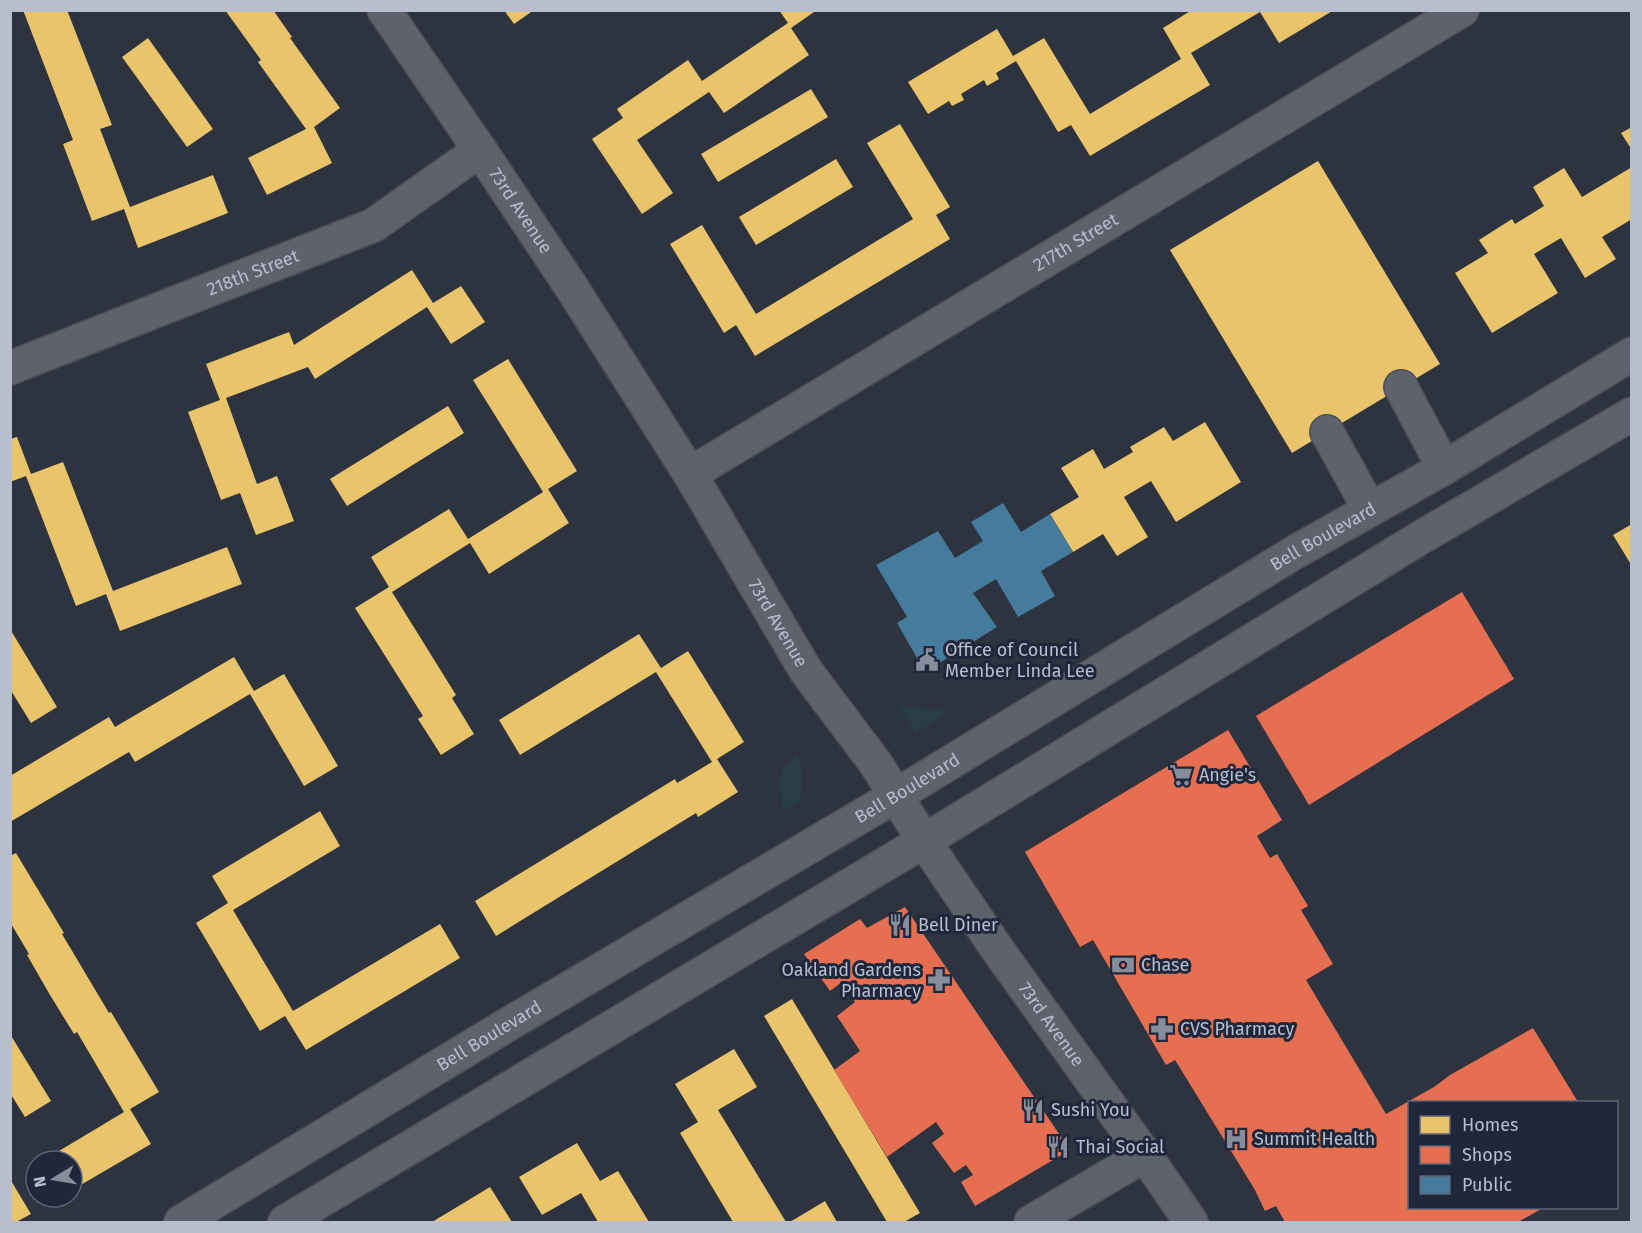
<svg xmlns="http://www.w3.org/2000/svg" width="1642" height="1233" viewBox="0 0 1642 1233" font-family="'Fira Sans',sans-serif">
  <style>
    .green { fill: #293d46 }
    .homes { fill: #e9c46a }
    .shops { fill: #e76f51 }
    .public { fill: #457b9d }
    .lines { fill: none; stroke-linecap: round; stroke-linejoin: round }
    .minor-casing { stroke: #4a4e57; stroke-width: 36 }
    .minor { stroke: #5e626c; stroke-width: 33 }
    .labels { text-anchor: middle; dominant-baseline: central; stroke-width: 6; stroke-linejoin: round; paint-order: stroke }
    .street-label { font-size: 18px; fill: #b9bece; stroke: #1f273b }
    .poi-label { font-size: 18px; fill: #b9bece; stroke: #1f273b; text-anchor: start }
  </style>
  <rect width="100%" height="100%" fill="#2d333f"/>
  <g class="green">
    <path d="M898,705L947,711L916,733Z"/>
    <path d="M797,755C805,770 804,785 800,801L784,811C779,787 774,770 797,755Z"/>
  </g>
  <g class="homes">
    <path d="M23,10H67L112,125L100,129L130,207L213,175L228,213L138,248L124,209L92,221L63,144L73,140Z"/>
    <path d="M225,10H273L292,37L290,38L340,108L314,127L332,163L267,195L248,158L306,129L258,62L261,60Z"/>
    <path d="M504,10H534L514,24Z"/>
    <path d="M779,10H817L791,28L809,55L724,113L709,92L637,140L673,193L642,214L592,139L623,118L617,109L688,60L702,81L788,23Z"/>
    <path d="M1192,10H1334L1279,43L1260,12L1191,53L1210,85L1090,156L1071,125L1058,132L1016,61L996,73L999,79L987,86L984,80L961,94L964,100L952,106L949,101L928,114L908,82L997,29L1013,56L1044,38L1090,114L1181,59L1163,28Z"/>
    <path d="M148,38L213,129L187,147L122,57Z"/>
    <path d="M811,89L828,117L718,182L701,154Z"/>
    <path d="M900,124L950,207L936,215L950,239L755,356L736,325L724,333L670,244L702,225L756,314L913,219L867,143Z"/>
    <path d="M1632,127V150L1621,133Z"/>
    <path d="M836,159L853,187L756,245L739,217Z"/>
    <path d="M1318,161L1440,364L1292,453L1170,250Z"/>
    <path d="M1632,167V219L1602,237L1616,259L1585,278L1561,238L1534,254L1558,293L1492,333L1455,273L1488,253L1479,240L1512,219L1515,224L1544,206L1533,187L1564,168L1582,197Z"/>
    <path d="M412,270L433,303L461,286L485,322L451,344L427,307L315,379L308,367L226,398L257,484L277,476L294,521L256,535L240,493L221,500L188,412L220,400L206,364L289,332L294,345Z"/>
    <path d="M508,359L577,471L548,489L569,523L489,574L470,543L392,592L456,695L452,698L474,734L441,755L418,719L423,716L355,608L389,587L371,557L449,509L468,539L543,492L473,380Z"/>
    <path d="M448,406L464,433L347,506L330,479Z"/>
    <path d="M1205,422L1241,482L1176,522L1151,481L1124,497L1148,537L1117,556L1103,534L1073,552L1050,514L1079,497L1061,468L1093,449L1104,469L1133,452L1130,447L1164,427L1173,441Z"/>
    <path d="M17,437L31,474L63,462L113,591L227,547L242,584L120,631L106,594L76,606L26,476L10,482V439Z"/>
    <path d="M1632,524V566L1613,535Z"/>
    <path d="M10,629L57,707L31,723L10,689Z"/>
    <path d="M639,634L661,668L688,651L744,742L717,759L738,792L698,817L696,813L496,936L475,901L675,779L677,783L712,762L656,672L520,755L499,720Z"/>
    <path d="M234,657L254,691L284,674L338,766L304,786L250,694L135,762L129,752L10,822V776L109,717L115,727Z"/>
    <path d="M320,811L340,846L233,910L293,1011L440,924L460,958L306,1050L285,1016L260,1031L196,923L228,903L212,876Z"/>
    <path d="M16,853L64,933L62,934L109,1013L111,1012L159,1092L130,1109L151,1144L72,1190V1161H51L49,1157L124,1112L77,1032L74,1034L50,995L27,955L29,954L10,922V856Z"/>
    <path d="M792,999L920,1213L904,1222H887L764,1016Z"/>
    <path d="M10,1034L51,1101L25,1117L10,1093Z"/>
    <path d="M734,1049L757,1087L718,1110L786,1222H733L680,1133L698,1122L675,1084Z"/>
    <path d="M577,1143L600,1181L618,1171L649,1222H598L581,1193L542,1215L519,1177Z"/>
    <path d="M10,1179L31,1214L16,1222H10Z"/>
    <path d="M490,1187L512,1222H432L462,1204Z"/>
    <path d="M825,1201L837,1222H789L795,1219Z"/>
  </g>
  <g class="shops">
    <path d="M1462,592L1514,679L1309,805L1256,716Z"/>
    <path d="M1228,730L1282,820L1257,836L1270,858L1277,854L1308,906L1301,910L1333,964L1306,980L1386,1114L1434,1087L1450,1075L1533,1028L1578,1102H1410V1208H1543L1518,1222H1285L1276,1206L1265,1211L1255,1190L1175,1060L1166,1065L1093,940L1080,947L1025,852Z"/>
    <path d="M905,907L1070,1150L975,1206L961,1182L973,1175L966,1165L954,1173L932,1143L944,1134L936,1122L887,1157L834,1070L860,1051L837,1016L855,1002L842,982L830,991L804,954L860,919L867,928Z"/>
  </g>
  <path class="public" d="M1003,503L1021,532L1050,514L1073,552L1041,571L1055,596L1018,617L996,579L973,593L997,627L925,672L897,623L907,617L876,565L938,531L955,558L983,541L971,522Z"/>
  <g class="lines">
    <g class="minor-casing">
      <g id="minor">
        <path id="s1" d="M384,10L480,150L572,288L690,474L806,671L876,764L924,841L995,946L1145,1155L1191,1222"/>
        <path id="s2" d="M10,368L374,225L480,150"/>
        <path d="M1401,387L1444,468"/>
        <path d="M1327,432L1370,510"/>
        <path id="s3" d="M690,474L1462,10"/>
        <path id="s4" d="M181,1222L517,1019L897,795L1297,551L1444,468L1632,354"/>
        <path d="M285,1222L924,841L1420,538L1632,414"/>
        <path d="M1031,1222L1145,1155"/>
      </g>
    </g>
    <use href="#minor" class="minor"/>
  </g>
  <defs>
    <g id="civic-bare" transform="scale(1.8)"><path d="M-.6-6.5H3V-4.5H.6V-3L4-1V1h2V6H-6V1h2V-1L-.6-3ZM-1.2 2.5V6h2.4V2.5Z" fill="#888d9c" stroke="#1f273b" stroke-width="2.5" paint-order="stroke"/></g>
    <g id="supermarket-bare" transform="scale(1.8)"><path d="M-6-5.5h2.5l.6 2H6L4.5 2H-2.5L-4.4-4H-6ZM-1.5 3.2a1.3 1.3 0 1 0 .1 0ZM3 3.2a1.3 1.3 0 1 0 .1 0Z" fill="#888d9c" stroke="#1f273b" stroke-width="2.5" paint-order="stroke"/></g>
    <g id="restaurant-bare" transform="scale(1.8)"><path d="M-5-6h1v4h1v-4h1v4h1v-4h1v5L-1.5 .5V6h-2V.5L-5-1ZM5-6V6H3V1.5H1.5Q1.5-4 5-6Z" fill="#888d9c" stroke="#1f273b" stroke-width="2.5" paint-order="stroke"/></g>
    <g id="bank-bare" transform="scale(1.8)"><path d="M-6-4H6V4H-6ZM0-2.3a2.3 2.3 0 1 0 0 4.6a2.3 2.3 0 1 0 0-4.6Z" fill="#888d9c" stroke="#1f273b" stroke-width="2.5" paint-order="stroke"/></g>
    <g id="pharmacy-bare" transform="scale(1.8)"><path d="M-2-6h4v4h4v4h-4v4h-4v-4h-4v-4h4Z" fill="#888d9c" stroke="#1f273b" stroke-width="2.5" paint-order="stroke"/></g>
    <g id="hospital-bare" transform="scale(1.8)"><path d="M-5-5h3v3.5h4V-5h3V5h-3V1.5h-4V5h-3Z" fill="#888d9c" stroke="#1f273b" stroke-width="2.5" paint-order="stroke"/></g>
  </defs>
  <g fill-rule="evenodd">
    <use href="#civic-bare" x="927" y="660"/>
    <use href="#supermarket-bare" x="1181" y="775"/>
    <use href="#restaurant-bare" x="900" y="925"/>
    <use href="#bank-bare" x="1123" y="965"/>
    <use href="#pharmacy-bare" x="939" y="980"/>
    <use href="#pharmacy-bare" x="1162" y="1029"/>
    <use href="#restaurant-bare" x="1033" y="1110"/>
    <use href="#hospital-bare" x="1236" y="1139"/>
    <use href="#restaurant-bare" x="1058" y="1147"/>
  </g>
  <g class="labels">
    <g class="street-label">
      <text stroke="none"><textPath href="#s1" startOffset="243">73rd Avenue</textPath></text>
      <text stroke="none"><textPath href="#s3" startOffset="450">217th Street</textPath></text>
      <text stroke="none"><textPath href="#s2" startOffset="261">218th Street</textPath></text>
      <text stroke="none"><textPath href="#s4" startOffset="1332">Bell Boulevard</textPath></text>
      <text stroke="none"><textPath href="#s1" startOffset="729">73rd Avenue</textPath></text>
      <text stroke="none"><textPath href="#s4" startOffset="846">Bell Boulevard</textPath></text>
      <text stroke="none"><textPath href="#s1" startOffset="1215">73rd Avenue</textPath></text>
      <text stroke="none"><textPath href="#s4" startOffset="360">Bell Boulevard</textPath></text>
    </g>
    <g class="poi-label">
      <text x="945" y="650">Office of Council<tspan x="945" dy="21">Member Linda Lee</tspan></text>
      <text x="1199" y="775">Angie's</text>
      <text x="918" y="925">Bell Diner</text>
      <text x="1141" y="965">Chase</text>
      <text x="921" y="970" text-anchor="end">Oakland Gardens<tspan x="921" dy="21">Pharmacy</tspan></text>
      <text x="1180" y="1029">CVS Pharmacy</text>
      <text x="1051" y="1110">Sushi You</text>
      <text x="1254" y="1139">Summit Health</text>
      <text x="1076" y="1147">Thai Social</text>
    </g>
  </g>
  <rect width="1642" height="1233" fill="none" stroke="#b9bece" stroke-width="24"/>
  <rect x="1408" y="1101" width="210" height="108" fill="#1f273b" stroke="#5d6376" stroke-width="1.5"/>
  <rect x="1420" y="1116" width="30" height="18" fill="#e9c46a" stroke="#5d6376" stroke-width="1.5"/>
  <text x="1462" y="1131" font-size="18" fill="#b9bece">Homes</text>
  <rect x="1420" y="1146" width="30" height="18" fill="#e76f51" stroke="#5d6376" stroke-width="1.5"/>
  <text x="1462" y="1161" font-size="18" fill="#b9bece">Shops</text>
  <rect x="1420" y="1176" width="30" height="18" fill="#457b9d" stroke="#5d6376" stroke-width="1.5"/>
  <text x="1462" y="1191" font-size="18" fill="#b9bece">Public</text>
  <g transform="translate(54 1179) rotate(259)"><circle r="28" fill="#1f273b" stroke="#5d6376" stroke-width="1.5"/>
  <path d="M0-4.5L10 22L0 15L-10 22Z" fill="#888d9c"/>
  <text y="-9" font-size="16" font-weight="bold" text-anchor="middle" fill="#b9bece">N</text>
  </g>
</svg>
